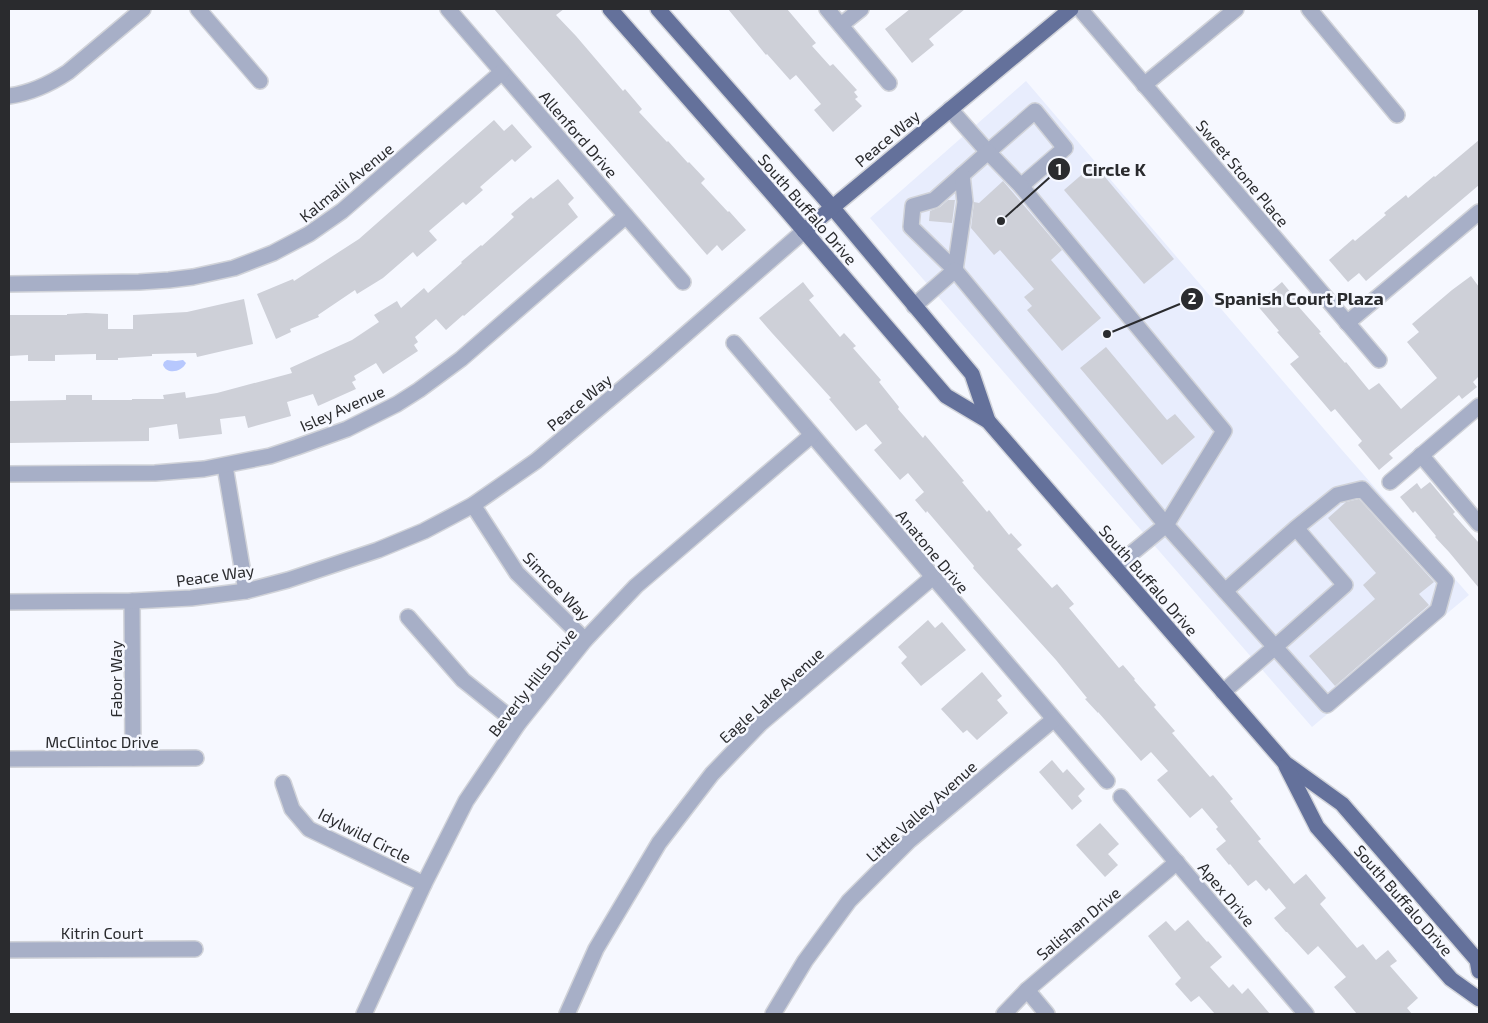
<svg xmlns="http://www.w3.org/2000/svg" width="1488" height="1023" viewBox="0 0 1488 1023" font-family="'Exo 2',sans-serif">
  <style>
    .built { fill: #e8edfd }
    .water { fill: #b7c8fe }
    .building { fill: #ced0d8 }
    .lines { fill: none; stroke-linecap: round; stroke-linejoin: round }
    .minor-casing { stroke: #d1d3d9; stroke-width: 18 }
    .major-casing { stroke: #d1d3d9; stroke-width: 18 }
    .minor { stroke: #a7afc7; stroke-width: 15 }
    .major { stroke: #64719b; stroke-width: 15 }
    .labels { text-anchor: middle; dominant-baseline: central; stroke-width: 5; stroke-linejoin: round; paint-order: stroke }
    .street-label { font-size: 16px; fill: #2a2b2e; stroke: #f6f8ff }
    .leader { fill: none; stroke: #2a2b2e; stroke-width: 2 }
    .callout-dot { fill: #2a2b2e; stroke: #f6f8ff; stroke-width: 2 }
    .mark-label { font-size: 15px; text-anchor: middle; font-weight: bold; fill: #fff }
    .callout-label { font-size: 18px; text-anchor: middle; font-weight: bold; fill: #2a2b2e; stroke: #f6f8ff; stroke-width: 5; stroke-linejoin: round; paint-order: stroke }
  </style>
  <rect width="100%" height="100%" fill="#f6f8ff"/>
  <path class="built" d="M1026,81L1342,450L1469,595L1312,727L870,218Z"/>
  <path class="water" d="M167,360L176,361L183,360L186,363C182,372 167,375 163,365L164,362Z"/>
  <g class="building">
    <path d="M494,9H564L556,15L576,36L623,91L625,89L642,109L639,112L667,142L668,141L688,163L689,162L705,179L701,183L728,212L729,211L746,230L722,251L717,245L707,255Z"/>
    <path d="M728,9H787L816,43L812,46L830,66L833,64L857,90L854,92L858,97L855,99L862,106L833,132L814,110L821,104L796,75L790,80L767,54L766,55Z"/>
    <path d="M910,9H965L929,39L934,45L912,63L885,29Z"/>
    <path d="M494,120L504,131L512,124L532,147L515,162L512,159L480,187L483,190L466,205L463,202L429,231L437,240L417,257L413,252L383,278L357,294L355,290L318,315L319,317L290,329L291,332L276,339L257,294L293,279L294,281L359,239Z"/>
    <path d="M1479,140V185L1366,281L1359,273L1348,282L1329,260L1353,239L1355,241L1386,215L1384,213L1406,195L1408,198L1434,176L1435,177Z"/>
    <path d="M1094,164L1174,259L1144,284L1064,190Z"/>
    <path d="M558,179L574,198L568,204L578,217L464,316L463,315L446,330L436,319L415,337L418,342L414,345L418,351L383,374L376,363L354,376L356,380L352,382L356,389L318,406L313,394L287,402L291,416L248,428L245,416L220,419L222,434L179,439L177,424L149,428V441L9,443V401L66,400V395H92V400H132V399H164L163,395L185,392L186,398L217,393L292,373L290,368L352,340L379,322L374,315L397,301L401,308L424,288L428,293L462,263L461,262L481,245L482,246L514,217L511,214L531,197L533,199Z"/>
    <path d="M1003,181L1062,250L1051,260L1101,318L1062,351L1027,310L1032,306L1024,297L1034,289L1000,250L994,255L971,228L974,202L979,203Z"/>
    <path d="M948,200H955L952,223L929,221L930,211L940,207Z"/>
    <path d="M1471,276L1479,287V376L1473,382L1477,387L1462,399L1459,395L1389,454L1393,458L1379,470L1358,445L1362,441L1335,409L1331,412L1290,364L1299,357L1277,332L1279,331L1256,304L1282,282L1301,305L1298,306L1321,332L1319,333L1345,363L1346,362L1369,390L1379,383L1401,409L1437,378L1407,342L1419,332L1412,324L1452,290Z"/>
    <path d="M803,282L814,296L809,300L840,337L844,333L856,346L853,348L881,380L879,382L899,407L898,409L923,438L925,435L964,481L962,482L987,512L989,510L1009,535L1011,533L1022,545L1017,549L1052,588L1057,584L1074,604L1069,608L1119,668L1123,665L1135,679L1134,680L1156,705L1154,707L1175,731L1172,733L1210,777L1213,775L1233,799L1230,801L1261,839L1258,841L1294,884L1306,874L1326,898L1320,904L1357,948L1363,944L1376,960L1388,950L1397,961L1390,966L1418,998L1407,1008L1412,1014H1357L1334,987L1346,977L1318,946L1308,955L1287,932H1286L1274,918L1286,908L1269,888L1266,891L1256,880L1248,886L1230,864L1229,865L1216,849L1226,841L1216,829L1218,827L1202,808L1190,818L1157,780L1168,771L1151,752L1141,761L1098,712V713L1085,699L1087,698L1056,660L973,568L974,566L927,511L926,513L915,500L924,492L908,473L900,480L874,450L882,443L866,424L856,431L829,399L831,398L772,333L759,318Z"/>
    <path d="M244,299L253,344L197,357L196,353L152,354V356L118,358V360H96V354L55,355V361H28V355L9,356V315H67V314L86,313L108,314V329H133V315L187,312Z"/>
    <path d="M1106,347L1167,420L1175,414L1195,437L1162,465L1080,368Z"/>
    <path d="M1430,482L1455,512L1453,514L1479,543V588L1449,552L1435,537L1436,536L1415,511L1413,513L1400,497L1417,483L1421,489Z"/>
    <path d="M1359,499L1434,582L1419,594L1429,605L1335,686L1309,656L1375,599L1363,585L1376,573L1328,518L1346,502Z"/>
    <path d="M928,620L935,628L942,622L966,650L921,686L901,663L907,657L898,647Z"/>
    <path d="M982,672L1002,696L997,700L1008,713L977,740L967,730L963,733L941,709Z"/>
    <path d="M1052,760L1063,773L1067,769L1085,789L1078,796L1082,801L1072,810L1039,772Z"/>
    <path d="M1100,823L1119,844L1108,854L1118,865L1105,877L1076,845Z"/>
    <path d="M1188,920L1207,942L1208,941L1222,957L1210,967L1229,988L1233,984L1242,994L1248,988L1270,1014H1215L1199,996L1191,1002L1175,984L1181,978L1148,936L1166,921L1175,931Z"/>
  </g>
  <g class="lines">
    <g class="minor-casing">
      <g id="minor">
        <path d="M198,9L260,81"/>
        <path d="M448,9L683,282"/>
        <path d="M827,9L889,83"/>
        <path d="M1080,9L1379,360"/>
        <path d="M1309,9L1397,115"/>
        <path d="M841,25L861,9"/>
        <path d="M1144,85L1236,9"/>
        <path d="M9,96C31,93 50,84 68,72L143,9"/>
        <path d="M950,109L988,152L1035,111L1065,148L1021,186L1224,431L1166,525L1275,647L1223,692"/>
        <path d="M955,270L911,227L913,206L934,200L988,152L1021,186"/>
        <path d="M955,270L965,202L962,175"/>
        <path d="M9,284L139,282L169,280L193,277L234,268L273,253L309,234L342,211L502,72"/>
        <path d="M914,306L955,270L1166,525L1115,567"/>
        <path d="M1347,323L1479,212"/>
        <path d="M734,343L1107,781"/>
        <path d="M1421,455L1479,524"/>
        <path d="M225,466L246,591"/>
        <path d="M9,474L155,473L204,469L270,456L297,447L347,429L397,404L419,390L461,359L626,216"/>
        <path d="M1390,482L1479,406"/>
        <path d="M473,505L517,573L585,640"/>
        <path d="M1225,591L1296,528L1345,585L1275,647L1327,705L1438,610L1446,581L1362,489L1337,495L1296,528"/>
        <path d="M132,601L133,758"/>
        <path d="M9,602L132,601L191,598L246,591L288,580L378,550L424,531L473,505L536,461L655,361L804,231"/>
        <path d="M408,617L463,680L518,724"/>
        <path d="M9,759L196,758"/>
        <path d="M283,783L292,809L309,829L424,884"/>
        <path d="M1121,797L1306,1014"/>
        <path d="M9,950L195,949"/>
        <path d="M1027,990L1047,1014"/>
        <path d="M364,1014L424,884L466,801L518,724L585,640L636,586L812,435"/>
        <path d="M567,1014L596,949L659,843L712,774L760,724L933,577"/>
        <path d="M773,1014L805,961L849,901L910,840L1053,720"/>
        <path d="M1004,1014L1027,990L1177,862"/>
      </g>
    </g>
    <g class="major-casing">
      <g id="major">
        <path d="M610,9L782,205L946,396L988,421L1285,763L1342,804L1477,960L1479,971"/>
        <path d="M658,9L832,207L972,374L988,421"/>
        <path d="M804,231L1071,9"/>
        <path d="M1286,766L1317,827L1451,979L1479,999"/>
      </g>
    </g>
    <use href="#minor" class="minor"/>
    <use href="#major" class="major"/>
  </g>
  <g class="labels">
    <g class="street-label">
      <text transform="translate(579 134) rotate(49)">Allenford Drive</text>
      <text transform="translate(887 138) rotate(-40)">Peace Way</text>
      <text transform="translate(1243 173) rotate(50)">Sweet Stone Place</text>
      <text transform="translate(346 182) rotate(-39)">Kalmalii Avenue</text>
      <text transform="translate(808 209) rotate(49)">South Buffalo Drive</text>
      <text transform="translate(579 402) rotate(-40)">Peace Way</text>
      <text transform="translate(342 408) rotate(-24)">Isley Avenue</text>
      <text transform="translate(933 551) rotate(50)">Anatone Drive</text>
      <text transform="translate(215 575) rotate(-8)">Peace Way</text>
      <text transform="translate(1149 580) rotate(49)">South Buffalo Drive</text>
      <text transform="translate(557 586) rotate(46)">Simcoe Way</text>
      <text transform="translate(115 679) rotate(-90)">Fabor Way</text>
      <text transform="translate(532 682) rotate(-52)">Beverly Hills Drive</text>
      <text transform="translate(771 695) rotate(-42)">Eagle Lake Avenue</text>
      <text x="102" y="741">McClintoc Drive</text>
      <text transform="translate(921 811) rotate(-42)">Little Valley Avenue</text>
      <text transform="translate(365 835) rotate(27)">Idylwild Circle</text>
      <text transform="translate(1227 894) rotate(50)">Apex Drive</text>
      <text transform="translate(1404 900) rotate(49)">South Buffalo Drive</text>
      <text transform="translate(1078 923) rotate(-40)">Salishan Drive</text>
      <text x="102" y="932">Kitrin Court</text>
    </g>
  </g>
  <path class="leader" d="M1001 221L1059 169M1107 334L1192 299"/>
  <g class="callout-dot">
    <circle cx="1001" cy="221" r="5"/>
    <circle cx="1107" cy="334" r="5"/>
    <circle cx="1059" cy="169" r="12"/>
    <circle cx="1192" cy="299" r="12"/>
  </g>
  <g class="mark-label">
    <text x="1059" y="175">1</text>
    <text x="1192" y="304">2</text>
  </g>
  <g class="callout-label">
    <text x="1114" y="176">Circle K</text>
    <text x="1299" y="305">Spanish Court Plaza</text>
  </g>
  <rect width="1488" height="1023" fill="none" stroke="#2a2b2e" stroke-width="20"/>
</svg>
